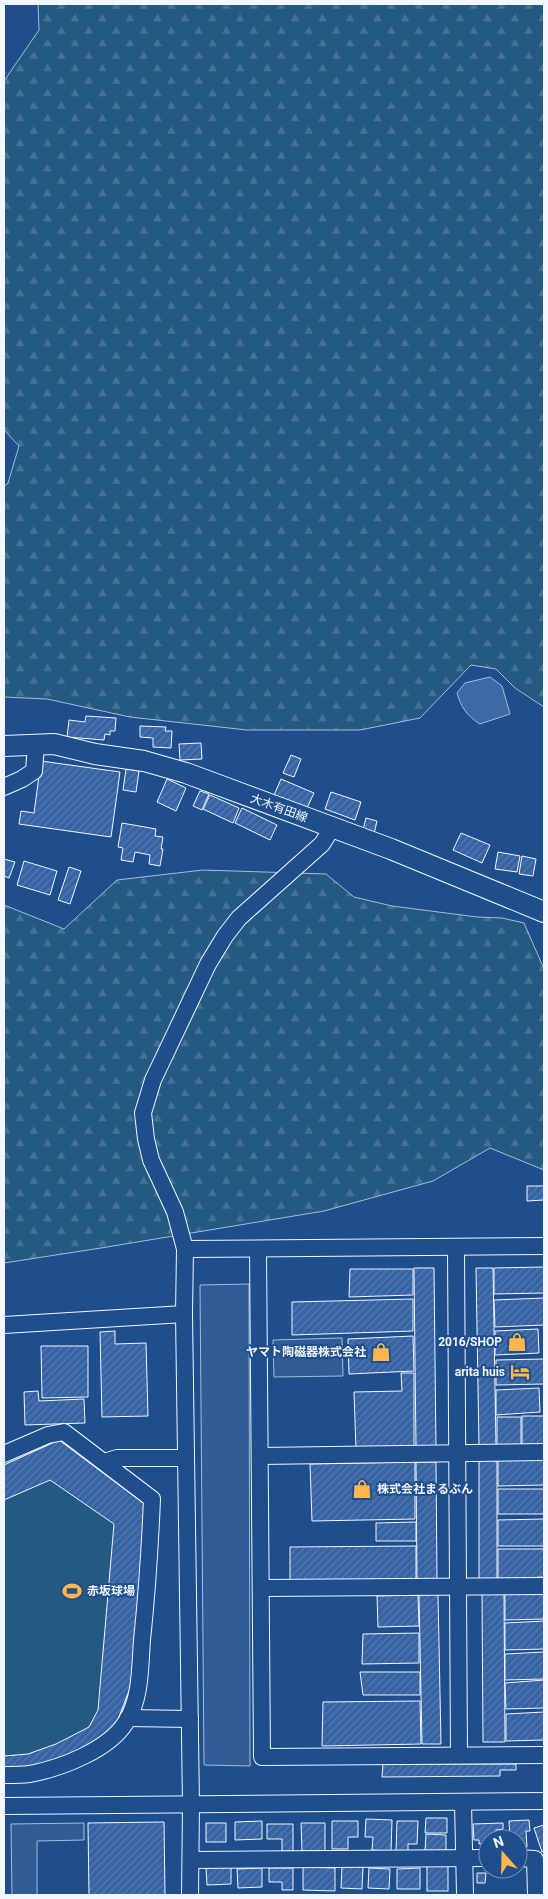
<svg xmlns="http://www.w3.org/2000/svg" width="548" height="1899" viewBox="0 0 548 1899" font-family="Roboto,'Noto Sans JP',sans-serif">
  <style>
    .forest { fill: url(#forest-firs); stroke: #a8bbd7 }
    .park { fill: #245a82; stroke: #a8bbd7 }
    .parking { fill: #305b95; stroke: #a8bbd7 }
    .water { fill: #3b69a3; stroke: #a8bbd7 }
    .building { fill: url(#building-hatch); stroke: #f2f6ff }
    .lines { fill: none; stroke-linecap: round; stroke-linejoin: round }
    .minor-casing { stroke: #f2f6ff; stroke-width: 18 }
    .major-casing { stroke: #f2f6ff; stroke-width: 22 }
    .minor { stroke: #1f4e8c; stroke-width: 16 }
    .major { stroke: #1f4e8c; stroke-width: 20 }
    .labels { text-anchor: middle; dominant-baseline: central; stroke-width: 4; stroke-linejoin: round; paint-order: stroke }
    .street-label { font-size: 12px; fill: #f2f6ff; stroke: #1f4e8c }
    .poi-label { font-size: 12px; font-weight: bold; fill: #f2f6ff; stroke: #1f4e8c; text-anchor: end }
  </style>
  <defs>
    <pattern id="forest-firs" width="22" height="20" patternUnits="userSpaceOnUse" patternTransform="scale(1.25)"><rect width="22" height="20" fill="#245a82"/><path d="M5 1l3.5 6h-7zM16 11l3.5 6h-7z" fill="#447295"/></pattern>
    <pattern id="building-hatch" width="6" height="6" patternUnits="userSpaceOnUse" patternTransform="scale(1.25)"><rect width="6" height="6" fill="#3563a3"/><path d="M-1 1l2-2M0 6l6-6M5 7l2-2" fill="none" stroke="#537ab1"/></pattern>
  </defs>
  <rect width="100%" height="100%" fill="#1f4e8c"/>
  <g class="forest">
    <path d="M38,4H544V707L515,688L496,669L471,665L420,718L360,730H247L130,717L47,699L4,697V487L8,483L19,446L4,430V81L39,30Z"/>
    <path d="M203,870L326,874L354,897L392,906L477,917L502,918L524,923L544,969V1170L490,1148L433,1181L324,1211L101,1248L4,1263V905L64,929L117,880Z"/>
  </g>
  <path class="park" d="M59,1440L146,1505L134,1678L117,1722L4,1770V1465Z"/>
  <g class="parking">
    <path d="M249,1284L250,1766L204,1765L200,1285Z"/>
    <path d="M342,1338L343,1376L274,1377L273,1340Z"/>
    <path d="M84,1823V1840L37,1841V1895H12L11,1824Z"/>
  </g>
  <path class="water" d="M490,677L502,686L510,714L480,724C467,716 461,707 457,693L465,683Z"/>
  <g class="building">
    <path d="M86,716L116,718L115,731H110V735L105,734L104,740L67,737L69,720L85,722Z"/>
    <path d="M140,726L166,727L165,731H172L171,748L153,747V738L140,737Z"/>
    <path d="M201,743L202,759L180,760L179,744Z"/>
    <path d="M291,755L301,759L294,777L283,773Z"/>
    <path d="M41,761L120,772L111,837L19,824L21,811L34,813Z"/>
    <path d="M126,769L139,771L136,792L123,790Z"/>
    <path d="M167,779L186,788L176,811L157,802Z"/>
    <path d="M281,779L314,793L306,810L274,795Z"/>
    <path d="M200,791L209,794L202,810L193,806Z"/>
    <path d="M331,792L361,802L355,820L325,809Z"/>
    <path d="M210,795L239,808L233,823L203,809Z"/>
    <path d="M242,808L277,825L270,840L235,823Z"/>
    <path d="M366,818L377,821L374,834L363,830Z"/>
    <path d="M122,823L156,829L155,836L163,837L161,849H163L160,866L149,864L150,855L135,852L133,862L121,860L123,848L118,847Z"/>
    <path d="M461,833L490,845L482,863L453,850Z"/>
    <path d="M498,852L520,856L517,872L495,869Z"/>
    <path d="M522,856L536,859L533,876L519,874Z"/>
    <path d="M4,859L15,862L9,878L4,876Z"/>
    <path d="M24,861L57,871L50,895L17,885Z"/>
    <path d="M69,867L81,871L70,904L58,900Z"/>
    <path d="M527,1186H544V1200L527,1201Z"/>
    <path d="M544,1267V1293L494,1294V1268Z"/>
    <path d="M414,1268H434L436,1449L416,1450Z"/>
    <path d="M476,1268H493L496,1446H479Z"/>
    <path d="M350,1269H413V1295L349,1297Z"/>
    <path d="M544,1298V1325L495,1327L494,1300Z"/>
    <path d="M413,1299V1331L292,1335V1302Z"/>
    <path d="M538,1329L539,1353L495,1355V1331Z"/>
    <path d="M115,1331V1344L146,1343L148,1416L102,1417L100,1332Z"/>
    <path d="M413,1336L414,1371L349,1374L348,1339Z"/>
    <path d="M41,1346H88V1397L42,1398Z"/>
    <path d="M544,1359V1384L496,1385V1360Z"/>
    <path d="M401,1373H414V1449L356,1450L354,1392L402,1391Z"/>
    <path d="M539,1388L540,1412L496,1415V1390Z"/>
    <path d="M38,1391L39,1401L84,1399L85,1423L25,1425L24,1392Z"/>
    <rect x="522" y="1416" width="22" height="30"/>
    <rect x="497" y="1417" width="24" height="29"/>
    <path d="M59,1440L146,1505L134,1678L117,1722L106,1734L81,1752L19,1771L4,1770V1756L28,1754L56,1744L89,1727L98,1710L114,1524L50,1480L4,1500V1465Z"/>
    <path d="M479,1459H497V1579L479,1580Z"/>
    <path d="M498,1459H544V1485L498,1486Z"/>
    <path d="M415,1462V1519L312,1521L310,1464Z"/>
    <path d="M416,1462H436L437,1580H417Z"/>
    <rect x="498" y="1489" width="46" height="25"/>
    <path d="M544,1519V1546H498V1520Z"/>
    <path d="M416,1522V1541H376V1523Z"/>
    <path d="M416,1546V1580L290,1582V1547Z"/>
    <path d="M498,1549H544V1577L498,1579Z"/>
    <path d="M504,1592L505,1742H483L482,1593Z"/>
    <path d="M544,1592V1619L505,1620V1593Z"/>
    <path d="M438,1594L441,1744H422L419,1595Z"/>
    <path d="M418,1595L419,1626L378,1627L377,1596Z"/>
    <path d="M544,1621V1649L505,1650V1623Z"/>
    <path d="M419,1633V1663L362,1664L363,1634Z"/>
    <path d="M544,1652V1679L505,1680V1654Z"/>
    <path d="M360,1672H420V1695H363Z"/>
    <path d="M544,1680V1708L506,1709L505,1683Z"/>
    <path d="M420,1701L421,1744L322,1746L323,1702Z"/>
    <path d="M544,1712V1740L506,1741V1714Z"/>
    <path d="M383,1764H516V1770H500V1776L382,1777Z"/>
    <path d="M426,1818H447V1833H425Z"/>
    <path d="M366,1819L392,1820L391,1851L372,1850L373,1837H365Z"/>
    <path d="M529,1820L530,1831H526L527,1847L518,1848V1839H510L509,1821Z"/>
    <path d="M262,1821V1839L235,1840V1822Z"/>
    <path d="M332,1821H358V1837H348V1849H332Z"/>
    <path d="M397,1821H418L417,1844H408V1852H396Z"/>
    <path d="M164,1822L165,1895H89L88,1823Z"/>
    <rect x="206" y="1823" width="20" height="19"/>
    <path d="M301,1823H325V1851H302Z"/>
    <path d="M503,1823V1829L496,1830V1839H488V1843L479,1844V1840H474L473,1824Z"/>
    <path d="M267,1824H293V1851H282V1839H267Z"/>
    <path d="M544,1825V1851L542,1852L534,1828Z"/>
    <path d="M426,1834L446,1835V1852L425,1851Z"/>
    <path d="M342,1866H363L362,1889L341,1888Z"/>
    <rect x="427" y="1866" width="21" height="25"/>
    <path d="M231,1867V1884L207,1885L206,1868Z"/>
    <path d="M303,1867L335,1868V1891L303,1890Z"/>
    <path d="M262,1868V1887L238,1888L237,1869Z"/>
    <path d="M269,1868H293V1890H282V1882H269Z"/>
    <path d="M369,1868L390,1869L389,1889L368,1888Z"/>
    <path d="M420,1868V1889H397V1869Z"/>
    <path d="M477,1873H486L485,1883H477Z"/>
  </g>
  <g class="lines">
    <g class="minor-casing">
      <g id="minor">
        <path d="M4,787L22,779L34,771L36,745"/>
        <path d="M456,1247L459,1755"/>
        <path d="M185,1249L544,1246"/>
        <path d="M258,1249L262,1757L544,1755"/>
        <path d="M4,1325L184,1314"/>
        <path d="M4,1454L48,1435L64,1432L152,1499C150,1546 147,1593 142,1640C140,1667 141,1699 126,1722C109,1750 61,1768 30,1774C22,1775 12,1775 4,1775"/>
        <path d="M260,1456L544,1452"/>
        <path d="M104,1462L117,1458H186"/>
        <path d="M261,1588L544,1586"/>
        <path d="M128,1718L190,1719"/>
        <path d="M463,1802L465,1895"/>
        <path d="M4,1806L544,1801"/>
        <path d="M518,1858L535,1859L536,1895"/>
        <path d="M191,1860L488,1858"/>
        <path d="M190,1895L191,1805L184,1314L185,1249L175,1212L151,1160L146,1139L143,1113L153,1080L208,964L225,936L239,918L322,844L332,828"/>
      </g>
    </g>
    <g class="major-casing">
      <path id="major" d="M4,746L54,744L95,754L144,761L186,773L391,849L544,912"/>
    </g>
    <use href="#minor" class="minor"/>
    <use href="#major" class="major"/>
  </g>
  <defs>
    <g id="shop-bare" transform="scale(1.5)"><path d="M-5-2.5h2.3a2.7 3.5 0 0 1 5.4 0H5L5.5 6h-11ZM-1.5-2.5h3a1.5 2.3 0 0 0-3 0Z" fill="#ffb74d" stroke="#1f4e8c" stroke-width="2.5" paint-order="stroke"/></g>
    <g id="hotel-bare" transform="scale(1.5)"><path d="M-6-4.5h1.5V1H6V5H4.5V3h-9V5H-6ZM-4 0a1.8 1.8 0 1 1 3.6 0ZM.5 0V-2.5h3Q6-2.5 6 0Z" fill="#ffb74d" stroke="#1f4e8c" stroke-width="2.5" paint-order="stroke"/></g>
    <g id="stadium-bare" transform="scale(1.5)"><path d="M0-5a6.5 5 0 1 0 0 10a6.5 5 0 1 0 0-10ZM-3.5-1.8h7v3.6h-7Z" fill="#ffb74d" stroke="#1f4e8c" stroke-width="2.5" paint-order="stroke"/></g>
  </defs>
  <g fill-rule="evenodd">
    <use href="#shop-bare" x="517" y="1342"/>
    <use href="#shop-bare" x="381" y="1352"/>
    <use href="#hotel-bare" x="520" y="1372"/>
    <use href="#shop-bare" x="362" y="1489"/>
    <use href="#stadium-bare" x="72" y="1591"/>
  </g>
  <g class="labels">
    <g class="street-label">
      <text transform="translate(279 808) rotate(20)">大木有田線</text>
    </g>
    <g class="poi-label">
      <text x="502" y="1342">2016/SHOP</text>
      <text x="366" y="1352">ヤマト陶磁器株式会社</text>
      <text x="505" y="1372">arita huis</text>
      <text x="377" y="1489" text-anchor="start">株式会社まるぶん</text>
      <text x="87" y="1591" text-anchor="start">赤坂球場</text>
    </g>
  </g>
  <rect width="548" height="1899" fill="none" stroke="#f2f6ff" stroke-width="10"/>
  <g transform="translate(503 1854) rotate(340)"><circle r="24" fill="#1f4e8c" stroke="#7391ba"/>
  <path d="M0-4L9 19L0 12L-9 19Z" fill="#ffb74d"/>
  <text y="-8" font-size="14" font-weight="bold" text-anchor="middle" fill="#f2f6ff">N</text>
  </g>
</svg>
